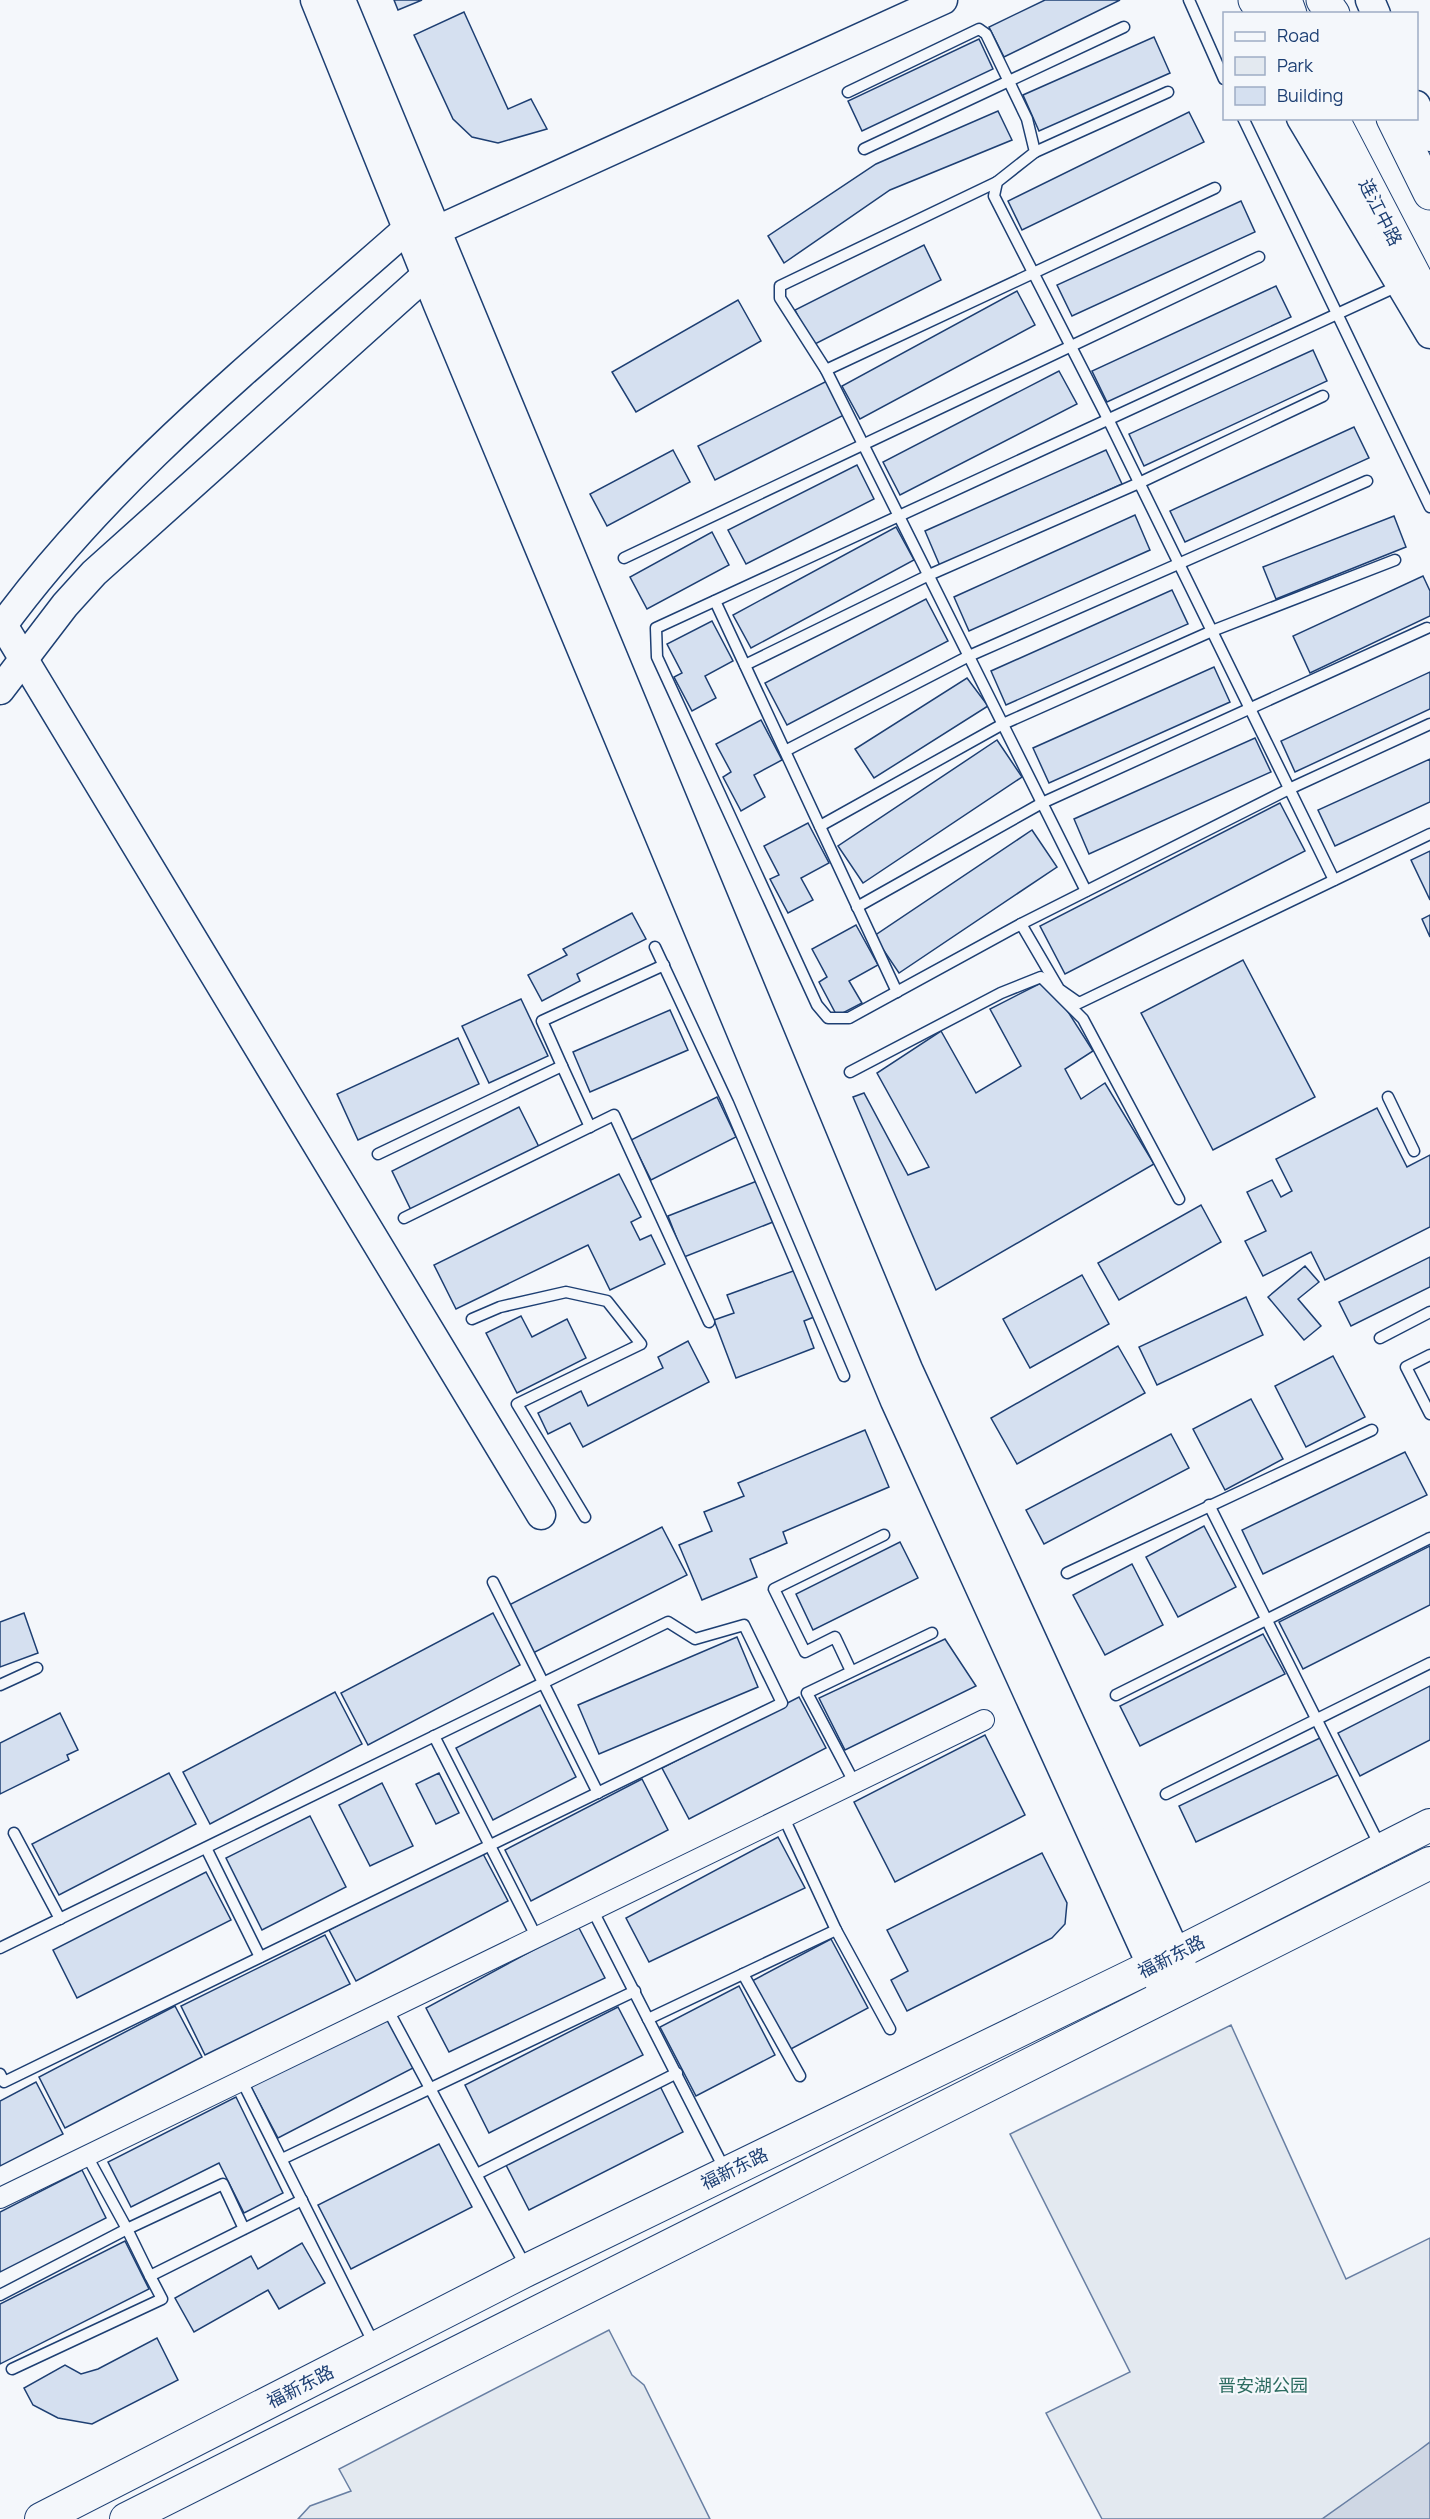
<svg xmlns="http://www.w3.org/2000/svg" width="1430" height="2519" viewBox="0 0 1430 2519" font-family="Manrope,'Noto Sans SC',sans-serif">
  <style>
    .green { fill: #e3e9f0; stroke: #687fa3; stroke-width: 1.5 }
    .water { fill: #cfd7e4; stroke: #687fa3; stroke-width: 1.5 }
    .building { fill: #d5e0f0; stroke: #1d3f73; stroke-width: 1.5 }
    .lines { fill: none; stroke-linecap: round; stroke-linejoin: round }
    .lane-casing { stroke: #1d3f73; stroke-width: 13 }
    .street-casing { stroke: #1d3f73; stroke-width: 22 }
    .secondary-casing { stroke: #1d3f73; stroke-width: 31 }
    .primary-casing { stroke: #1d3f73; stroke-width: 34 }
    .highway-casing { stroke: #1d3f73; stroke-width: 35 }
    .lane { stroke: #f4f7fb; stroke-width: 10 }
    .street { stroke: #f4f7fb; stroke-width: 20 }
    .secondary { stroke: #f4f7fb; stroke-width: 28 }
    .primary { stroke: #f4f7fb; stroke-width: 32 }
    .highway { stroke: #f4f7fb; stroke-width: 33 }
    .labels { text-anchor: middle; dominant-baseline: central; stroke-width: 4.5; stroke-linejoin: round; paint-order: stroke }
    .street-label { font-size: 18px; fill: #1d3f73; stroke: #f4f7fb }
    .park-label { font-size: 18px; fill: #2c6c60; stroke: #f4f7fb }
  </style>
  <rect width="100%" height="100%" fill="#f4f7fb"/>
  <g class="green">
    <path d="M1231,2025L1346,2279L1430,2238V2519H1102L1046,2413L1130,2372L1010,2134Z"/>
    <path d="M609,2330L632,2375L644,2385L710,2519H298L310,2506L351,2491L339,2469Z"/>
  </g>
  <path class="water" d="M1430,2442V2519H1322L1418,2451Z"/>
  <g class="building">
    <path d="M394,0H422L398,10Z"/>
    <path d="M1045,0H1120L1004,57L989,27Z"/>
    <path d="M464,12L508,109L531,99L547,129L498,143L472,137L453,119L414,35Z"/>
    <path d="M1154,37L1170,73L1039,131L1023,95Z"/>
    <path d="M979,39L993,69L862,131L848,101Z"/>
    <path d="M998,111L1012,140L890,190L784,263L768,236L876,164Z"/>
    <path d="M1189,112L1204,142L1022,230L1008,201Z"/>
    <path d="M1241,201L1255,232L1072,316L1057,285Z"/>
    <path d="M924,245L941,280L813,345L795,310Z"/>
    <path d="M1276,286L1291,317L1107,402L1092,371Z"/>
    <path d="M1017,291L1035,325L860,419L842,386Z"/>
    <path d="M738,300L761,341L636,412L612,372Z"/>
    <path d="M1313,350L1327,381L1144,466L1129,434Z"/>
    <path d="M1059,371L1077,404L900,495L883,462Z"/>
    <path d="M827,381L844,415L715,480L698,446Z"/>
    <path d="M1354,427L1369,458L1185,542L1170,511Z"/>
    <path d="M673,450L690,482L607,526L590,494Z"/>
    <path d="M1106,450L1122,484L940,566L925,531Z"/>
    <path d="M857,465L874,499L746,564L728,530Z"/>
    <path d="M1135,515L1150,550L969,631L954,597Z"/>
    <path d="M1394,516L1406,547L1276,599L1263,567Z"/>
    <path d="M896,527L914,560L751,648L733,615Z"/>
    <path d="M712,532L729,565L647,609L630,577Z"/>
    <path d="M1423,576L1430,591V616L1310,673L1293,636Z"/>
    <path d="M1172,590L1188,624L1006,705L991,671Z"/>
    <path d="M926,599L948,641L787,725L765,683Z"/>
    <path d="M712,621L733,661L705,676L716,698L692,711L674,677L682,673L667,644Z"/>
    <path d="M1214,667L1230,702L1049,783L1033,748Z"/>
    <path d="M1430,672V709L1295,772L1281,741Z"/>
    <path d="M967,678L988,706L874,778L855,749Z"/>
    <path d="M761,720L782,760L754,775L765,797L741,811L723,777L731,772L716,744Z"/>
    <path d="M1255,738L1271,772L1089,854L1074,819Z"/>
    <path d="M997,740L1022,777L863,883L838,846Z"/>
    <path d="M1430,759V802L1335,846L1318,810Z"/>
    <path d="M1280,803L1305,851L1065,974L1040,926Z"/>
    <path d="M808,823L829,863L801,878L813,900L788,913L770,879L779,875L764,846Z"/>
    <path d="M1032,830L1057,867L899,973L874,936Z"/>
    <path d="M1430,851V900L1411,860Z"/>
    <path d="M632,913L646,939L577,974L580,981L542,1001L528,975L567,955L563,949Z"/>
    <path d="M1430,915V937L1422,919Z"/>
    <path d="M856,925L878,965L849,981L862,1003L837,1016L819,982L827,977L812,949Z"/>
    <path d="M1243,960L1315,1097L1213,1150L1141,1013Z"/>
    <path d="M1041,983L1063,1004L1093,1051L1065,1069L1081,1099L1105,1083L1154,1164L936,1290L853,1097L864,1093L908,1175L929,1167L877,1073L941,1031L976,1093L1021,1066L990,1009Z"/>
    <path d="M521,999L548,1056L489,1083L462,1026Z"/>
    <path d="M670,1010L688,1050L590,1092L573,1052Z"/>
    <path d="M458,1038L479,1084L358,1140L337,1094Z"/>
    <path d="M717,1097L736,1137L651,1180L631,1140Z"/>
    <path d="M519,1107L539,1147L411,1210L392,1171Z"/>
    <path d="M1377,1108L1407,1167L1430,1155V1227L1325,1280L1311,1252L1263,1276L1245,1241L1266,1231L1247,1192L1272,1180L1281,1197L1292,1191L1276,1159Z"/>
    <path d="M619,1174L641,1217L631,1222L640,1240L651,1235L665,1264L610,1290L588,1245L456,1309L434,1265Z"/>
    <path d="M757,1181L773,1222L684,1257L668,1216Z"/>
    <path d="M1201,1205L1221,1242L1119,1300L1098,1263Z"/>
    <path d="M1430,1257V1287L1351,1326L1339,1302Z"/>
    <path d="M1305,1266L1319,1282L1298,1299L1321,1326L1304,1340L1268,1297Z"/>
    <path d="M796,1270L814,1317L804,1321L814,1348L736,1378L714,1320L734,1313L727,1295Z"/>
    <path d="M1082,1275L1109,1324L1030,1368L1003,1319Z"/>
    <path d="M1246,1297L1263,1335L1157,1385L1139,1347Z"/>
    <path d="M521,1316L532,1337L567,1319L586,1358L517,1393L486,1333Z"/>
    <path d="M688,1341L709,1382L583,1447L570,1423L548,1434L538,1413L581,1391L588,1406L663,1368L658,1357Z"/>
    <path d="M1118,1346L1145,1393L1017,1464L991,1418Z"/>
    <path d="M1333,1356L1365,1417L1306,1447L1275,1386Z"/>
    <path d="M1251,1399L1283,1459L1225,1490L1193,1429Z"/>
    <path d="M865,1430L889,1487L783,1532L787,1543L750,1559L757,1577L702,1600L679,1545L712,1531L704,1512L744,1496L738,1483Z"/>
    <path d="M1171,1434L1189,1468L1044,1544L1026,1510Z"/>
    <path d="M1405,1452L1427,1495L1263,1574L1242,1530Z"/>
    <path d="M1204,1526L1236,1587L1178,1617L1146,1557Z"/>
    <path d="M662,1527L687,1575L533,1653L509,1605Z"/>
    <path d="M900,1542L918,1578L813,1630L796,1594Z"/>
    <path d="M1430,1546V1605L1303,1669L1279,1622Z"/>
    <path d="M1132,1564L1163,1625L1105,1655L1073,1595Z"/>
    <path d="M24,1613L38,1653L0,1667V1622Z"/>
    <path d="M493,1613L520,1665L368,1745L341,1693Z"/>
    <path d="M1263,1634L1285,1674L1140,1746L1120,1706Z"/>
    <path d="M737,1637L758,1687L599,1754L578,1705Z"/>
    <path d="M945,1639L976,1686L845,1750L819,1698Z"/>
    <path d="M1430,1686V1740L1360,1776L1338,1733Z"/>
    <path d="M335,1692L362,1744L210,1824L183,1772Z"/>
    <path d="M799,1697L826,1748L689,1819L662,1768Z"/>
    <path d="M540,1705L576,1777L493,1820L456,1748Z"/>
    <path d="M60,1713L78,1750L67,1755L69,1760L0,1794V1743Z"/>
    <path d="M985,1735L1025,1815L895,1882L854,1802Z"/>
    <path d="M1324,1736L1342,1773L1196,1842L1179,1806Z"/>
    <path d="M169,1773L196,1824L59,1895L32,1844Z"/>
    <path d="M439,1773L459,1813L436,1824L416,1784Z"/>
    <path d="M642,1779L668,1830L531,1901L505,1850Z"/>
    <path d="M382,1783L413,1846L370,1866L339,1805Z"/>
    <path d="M310,1816L346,1887L262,1930L226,1858Z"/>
    <path d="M778,1837L805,1888L649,1962L626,1918Z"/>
    <path d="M481,1850L508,1901L356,1981L329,1930Z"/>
    <path d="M1042,1853L1067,1903L1065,1924L1052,1938L907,2011L891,1980L908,1971L887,1930Z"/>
    <path d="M206,1872L231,1920L77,1998L53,1950Z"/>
    <path d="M578,1926L605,1978L449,2052L426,2008Z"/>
    <path d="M325,1935L350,1984L205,2055L181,2006Z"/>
    <path d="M831,1939L868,2008L789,2050L752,1981Z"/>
    <path d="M739,1986L775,2055L696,2096L660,2027Z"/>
    <path d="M175,2006L202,2057L65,2128L39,2077Z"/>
    <path d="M618,2007L643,2055L489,2133L465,2085Z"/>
    <path d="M388,2016L415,2067L278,2138L251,2087Z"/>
    <path d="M36,2082L63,2134L0,2166V2101Z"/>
    <path d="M659,2084L683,2132L529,2210L505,2163Z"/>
    <path d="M236,2097L283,2193L244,2213L219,2163L131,2207L108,2162Z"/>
    <path d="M439,2144L472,2207L351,2269L318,2205Z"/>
    <path d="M82,2170L106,2218L0,2272V2212Z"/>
    <path d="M125,2241L149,2289L0,2364V2304Z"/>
    <path d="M302,2243L325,2283L279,2309L268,2290L194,2332L175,2298L251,2256L258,2269Z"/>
    <path d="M157,2338L178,2380L92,2424L58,2418L33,2405L24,2388L65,2365L81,2374L98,2369Z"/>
  </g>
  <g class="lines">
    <g class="lane-casing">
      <g id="lane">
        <path d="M1189,0L1224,79"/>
        <path d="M848,92L979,29L986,34L1027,119L1035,152L997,182L994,196L1108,419L1334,880"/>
        <path d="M1243,118L1430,507"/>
        <path d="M864,149L1124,27"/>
        <path d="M1035,152L1168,92"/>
        <path d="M997,182L780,286V298L826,370L1086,891"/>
        <path d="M1400,285L656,628L657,657L817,1005L828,1018H849L1021,924L1289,789L1430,724"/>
        <path d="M826,370L1215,188"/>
        <path d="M624,558L1259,257"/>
        <path d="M715,601L897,992"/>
        <path d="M745,665L929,575L1139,483L1323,396"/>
        <path d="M785,751L969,656L1367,481"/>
        <path d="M820,826L1003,724L1212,631L1395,560"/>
        <path d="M857,907L1042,803L1427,628"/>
        <path d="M1021,924L1059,989L1079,1003L1430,834"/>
        <path d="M655,947L728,1103L844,1376"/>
        <path d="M562,1066L590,1127"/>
        <path d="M850,1072L1001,993L1041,977L1083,1019L1179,1199"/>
        <path d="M1388,1097L1414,1151"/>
        <path d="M378,1154L562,1066L542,1021L664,965"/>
        <path d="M404,1218L614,1115L709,1322"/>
        <path d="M472,1319L500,1307L566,1292L607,1301L641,1344L517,1404L585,1517"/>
        <path d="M1380,1338L1430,1312"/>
        <path d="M1430,1355L1406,1367L1430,1414"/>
        <path d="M1209,1505L1380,1846"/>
        <path d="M1067,1573L1372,1430"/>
        <path d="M493,1582L598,1793"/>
        <path d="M851,1671L835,1637L805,1652L774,1589L884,1535"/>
        <path d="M0,1685L37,1668"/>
        <path d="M1116,1695L1430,1538"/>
        <path d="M434,1736L537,1938"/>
        <path d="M855,1784L807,1693L932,1633"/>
        <path d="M1166,1794L1430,1663"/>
        <path d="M784,1818L836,1930L890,2029"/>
        <path d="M14,1833L60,1919"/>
        <path d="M206,1848L260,1957"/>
        <path d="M593,1911L726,2172"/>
        <path d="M0,1948L668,1622L695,1639L744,1625L782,1703L4,2082L0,2074"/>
        <path d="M743,1974L800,2076"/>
        <path d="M388,2010L526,2267"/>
        <path d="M648,2019L836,1930"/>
        <path d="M242,2081L374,2344"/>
        <path d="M282,2159L635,1991"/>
        <path d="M477,2174L677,2073"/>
        <path d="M244,2229L223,2184L127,2229L150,2276L302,2200"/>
        <path d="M0,2295L127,2229L87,2156"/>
        <path d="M12,2369L162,2299L150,2276"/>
      </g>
    </g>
    <g class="street-casing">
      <path id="street" d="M0,2198L984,1720"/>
    </g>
    <g class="secondary-casing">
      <g id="secondary">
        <path d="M315,0L438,305L895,1401L1165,1995"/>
        <path d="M341,0L908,1369L1185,1973"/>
        <path d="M1370,0L1376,14"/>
        <path d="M1416,105L1430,137"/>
        <path d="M1301,118L1430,334"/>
        <path d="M0,620L541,1515"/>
        <path d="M0,629C112,475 265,355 407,229L435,231L943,0"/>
        <path d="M0,690L65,605L94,573L426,275L429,259"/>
      </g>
    </g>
    <g class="primary-casing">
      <g id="primary">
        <path d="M41,2519L527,2270L1152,1966L1430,1825"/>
        <path d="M126,2519L1430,1863"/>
      </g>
    </g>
    <g class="highway-casing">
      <g id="highway">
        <path d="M1255,0L1265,14"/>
        <path d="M1285,0L1290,14"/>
        <path d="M1323,0L1333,14"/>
        <path d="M1332,118L1430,306"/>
        <path d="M1393,118L1430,193"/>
      </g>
    </g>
    <use href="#lane" class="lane"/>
    <use href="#street" class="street"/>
    <use href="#secondary" class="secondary"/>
    <use href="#primary" class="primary"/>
    <use href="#highway" class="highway"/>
  </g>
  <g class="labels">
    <g class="street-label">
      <text transform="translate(1381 212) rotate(63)">连江中路</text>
      <text transform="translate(1171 1956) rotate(-27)">福新东路</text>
      <text transform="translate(734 2168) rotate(-26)">福新东路</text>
      <text transform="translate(300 2386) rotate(-27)">福新东路</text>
    </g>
    <g class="park-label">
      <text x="1263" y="2385">晋安湖公园</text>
    </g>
  </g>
  <rect x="1223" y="12" width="195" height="108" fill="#f4f7fb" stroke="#9eadc5" stroke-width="1.5"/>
  <rect x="1235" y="32" width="30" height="9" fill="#f4f7fb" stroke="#9eadc5" stroke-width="1.5"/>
  <text x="1277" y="42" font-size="18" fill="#1d3f73">Road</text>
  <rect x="1235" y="57" width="30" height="18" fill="#e3e9f0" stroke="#9eadc5" stroke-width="1.5"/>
  <text x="1277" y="72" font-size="18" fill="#1d3f73">Park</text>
  <rect x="1235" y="87" width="30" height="18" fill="#d5e0f0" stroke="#9eadc5" stroke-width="1.5"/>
  <text x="1277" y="102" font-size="18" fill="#1d3f73">Building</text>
</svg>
